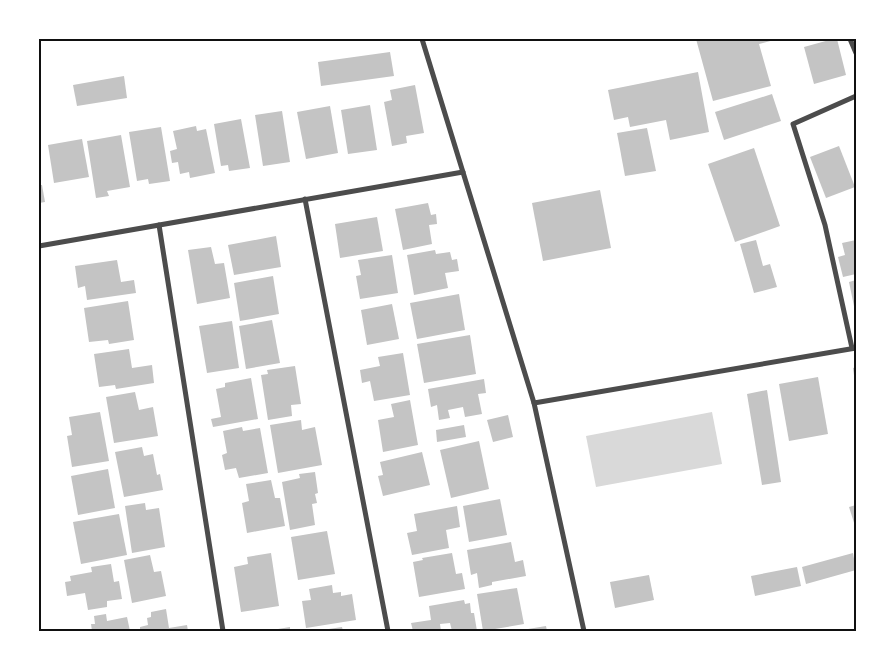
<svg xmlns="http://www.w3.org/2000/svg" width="895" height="670" viewBox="0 0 895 670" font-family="'Noto Sans',sans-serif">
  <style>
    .water { fill: #d9d9d9 }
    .building { fill: #c4c4c4 }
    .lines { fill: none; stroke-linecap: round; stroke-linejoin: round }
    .minor { stroke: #4c4c4c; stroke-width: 5 }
    .neatline { fill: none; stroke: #111; stroke-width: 2 }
  </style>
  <rect width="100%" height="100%" fill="#fff"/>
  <path class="water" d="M712,412L722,464L596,487L586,436Z"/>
  <g class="building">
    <path d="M696,39H778L759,44L771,86L713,101Z"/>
    <path d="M833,39H837L846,75L814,84L804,47Z"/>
    <path d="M390,52L394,76L321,86L318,62Z"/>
    <path d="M698,72L709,132L670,140L666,120L630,127L628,117L614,120L608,90Z"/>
    <path d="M124,76L127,98L77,106L73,85Z"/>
    <path d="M415,85L424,133L406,136L407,143L392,146L384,102L392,100L390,90Z"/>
    <path d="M772,94L781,121L724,140L715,112Z"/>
    <path d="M370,105L377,150L348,154L341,110Z"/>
    <path d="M330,106L338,153L306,159L297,112Z"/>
    <path d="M282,111L290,162L263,166L255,115Z"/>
    <path d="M241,119L250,168L229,171L228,165L221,166L214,124Z"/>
    <path d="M196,126L197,131L206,129L215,173L190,178L189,172L180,174L178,162L172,163L170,151L177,149L173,131Z"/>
    <path d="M161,127L170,181L149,184L148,179L137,181L129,132Z"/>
    <path d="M647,128L656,171L625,176L617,133Z"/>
    <path d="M121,135L130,187L107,191L109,196L96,198L87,141Z"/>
    <path d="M82,139L89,177L54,183L48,145Z"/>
    <path d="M839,146L855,187L826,198L810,157Z"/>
    <path d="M754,148L780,226L735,242L708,164Z"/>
    <path d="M39,185H42L45,202L39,203Z"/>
    <path d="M600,190L611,248L543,261L532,203Z"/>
    <path d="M428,203L431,215L436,214L437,224L429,225L432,244L403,250L395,209Z"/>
    <path d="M377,217L383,251L340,258L335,224Z"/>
    <path d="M276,236L281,267L234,275L228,245Z"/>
    <path d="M756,240L763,266L770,264L777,287L754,293L740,244Z"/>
    <path d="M856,240V274L843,277L838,257L845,255L842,243Z"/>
    <path d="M211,247L215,264L224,263L230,298L197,304L188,250Z"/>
    <path d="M435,250L436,254L450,252L452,260L457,259L459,271L445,273L448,288L414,295L407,255Z"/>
    <path d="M392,255L398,293L360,299L356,276L361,275L358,260Z"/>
    <path d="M117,260L121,282L134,280L136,293L87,300L85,286L78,288L75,266Z"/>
    <path d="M273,276L279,314L240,321L234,283Z"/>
    <path d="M856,280V311H855L849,282Z"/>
    <path d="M459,294L465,330L417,339L410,303Z"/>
    <path d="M128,301L134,340L109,344L108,340L89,342L84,308Z"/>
    <path d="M392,304L399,339L367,345L361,310Z"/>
    <path d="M272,320L280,363L246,369L239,326Z"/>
    <path d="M232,321L239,368L207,373L199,326Z"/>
    <path d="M470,335L476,374L424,383L417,344Z"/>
    <path d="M129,349L132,368L152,365L154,383L116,389L115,385L99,387L94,354Z"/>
    <path d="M403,353L410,395L374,401L370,381L362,383L360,370L380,366L378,357Z"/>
    <path d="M295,366L301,404L291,405L292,416L268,420L261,375L268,374L267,370Z"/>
    <path d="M856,367V383H855L853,368Z"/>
    <path d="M818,377L828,434L789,441L779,384Z"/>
    <path d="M251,378L258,419L213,427L211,419L221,417L216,389L225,387V383Z"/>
    <path d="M484,379L486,393L478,394L482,414L465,417L463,407L448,410L450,418L439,420L437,405L431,407L428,389Z"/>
    <path d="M767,390L781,482L762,485L747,394Z"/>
    <path d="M135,392L139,410L153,407L158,436L114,443L106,397Z"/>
    <path d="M410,400L418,445L383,452L378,420L394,417L391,404Z"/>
    <path d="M100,412L109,461L72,467L67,436L72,435L69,417Z"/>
    <path d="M508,415L513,437L493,442L487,420Z"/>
    <path d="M301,420L302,430L315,427L322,465L278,473L270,425Z"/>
    <path d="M464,425L466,437L437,442L436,430Z"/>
    <path d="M242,427L243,431L260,428L268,473L239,478L236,468L225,470L222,455L227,453L223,431Z"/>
    <path d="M479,441L489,489L451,498L440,450Z"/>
    <path d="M142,447L144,456L153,454L157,475L160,474L163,490L124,497L115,452Z"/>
    <path d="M422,452L430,485L383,496L378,476L383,475L380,462Z"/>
    <path d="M108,469L115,508L78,515L71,476Z"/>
    <path d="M315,472L318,493L315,494L317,503L312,504L315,525L290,530L282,482L300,478L299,474Z"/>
    <path d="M271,480L275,498H280L285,526L247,533L242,503L249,501L246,484Z"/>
    <path d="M500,499L507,535L469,542L463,506Z"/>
    <path d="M145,503L146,510L159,508L165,547L132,553L125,506Z"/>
    <path d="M856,505V529L849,507Z"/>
    <path d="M457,506L460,527L446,530L449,548L412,555L407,533L417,531L414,514Z"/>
    <path d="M119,514L127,555L81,564L73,522Z"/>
    <path d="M327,531L335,574L298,580L291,537Z"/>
    <path d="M511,542L515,562L523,560L526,576L492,582V585L479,588L477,573L471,575L467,550Z"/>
    <path d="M271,553L279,606L241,612L234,567L248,564L247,557Z"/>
    <path d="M452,553L456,574L462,573L465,589L419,597L413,562L423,560L422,558Z"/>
    <path d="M853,553L856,570L806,584L802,567Z"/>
    <path d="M150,555L154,572L161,571L166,596L132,603L124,560Z"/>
    <path d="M111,564L114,582L119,581L122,599L107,601V607L88,610L85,593L67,596L65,582L71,581L70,576L92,572L91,567Z"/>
    <path d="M797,567L801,586L755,596L751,576Z"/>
    <path d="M649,575L654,600L615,608L610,582Z"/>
    <path d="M332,585L333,593L341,592V596L352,594L356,620L306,628L302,601L311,600L309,589Z"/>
    <path d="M517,588L524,624L483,631L477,594Z"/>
    <path d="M464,600L465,604L470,603L471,613H474L477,631H452L450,623L440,624L441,631H413L411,623L431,620L429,606Z"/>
    <path d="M166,609L169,628L187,625L188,631H140V627L148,625L147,618L151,617V612Z"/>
    <path d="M106,614L107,621L127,617L130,631H92L91,624H95L94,616Z"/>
    <path d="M546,626L547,631H522V630Z"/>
    <path d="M290,627V631H273L272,630Z"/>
    <path d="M342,627L343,631H323L322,630Z"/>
  </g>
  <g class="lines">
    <g class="minor">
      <path d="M422,39L534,403L584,631"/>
      <path d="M850,39L856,53"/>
      <path d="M305,199L388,631"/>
      <path d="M159,225L223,631"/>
      <path d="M39,246L463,172"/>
      <path d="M852,348L825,225L793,124L856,96"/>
      <path d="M534,403L856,348"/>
    </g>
  </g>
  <rect width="895" height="670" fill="none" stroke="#ffffff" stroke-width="80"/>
  <rect x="40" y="40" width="815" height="590" class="neatline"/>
</svg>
